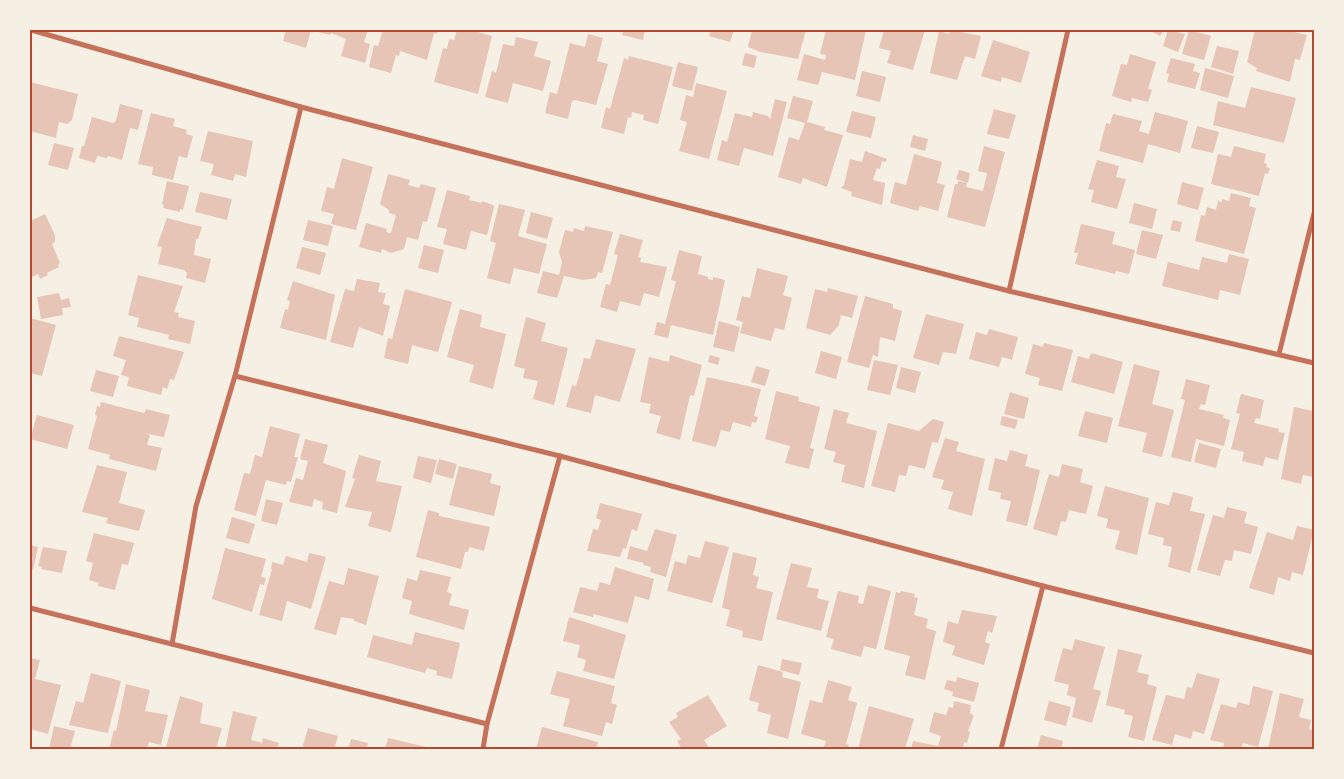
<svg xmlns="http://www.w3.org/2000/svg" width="1344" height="779" viewBox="0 0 1344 779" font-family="Overpass,sans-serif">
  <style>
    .building { fill: #e6c5b7 }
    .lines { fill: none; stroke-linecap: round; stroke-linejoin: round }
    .minor { stroke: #c5725c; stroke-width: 5 }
    .neatline { fill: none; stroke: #b5482f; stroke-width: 2 }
  </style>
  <rect width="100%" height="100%" fill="#f6efe4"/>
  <g class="building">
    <path d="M286,30H311L306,48L283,41Z"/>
    <path d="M318,30H368L364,42L370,44L365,63L341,56L346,39L331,33L330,35L318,32Z"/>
    <path d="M383,30H438L437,34L434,33L427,60L400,51L399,56L396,55L391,73L369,67L374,45L378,46Z"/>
    <path d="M457,30H471L492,36L478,94L434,82L443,48L447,49L449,39L454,40Z"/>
    <path d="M623,30H645L643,40L622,35Z"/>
    <path d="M711,30H734L730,42L709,36Z"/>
    <path d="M752,30H806L798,59L760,52L748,47Z"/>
    <path d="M826,30H866L855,80L822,72L818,85L797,80L804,54L825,60L826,55L820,54Z"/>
    <path d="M884,30H925L913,70L887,63L891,51L879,48Z"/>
    <path d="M950,30L981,36L975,59L965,56L957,80L930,73L939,31L949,34Z"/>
    <path d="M1149,30H1164L1160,36Z"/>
    <path d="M1168,30L1185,34L1178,52L1163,46Z"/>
    <path d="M1189,30L1211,36L1204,60L1182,54Z"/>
    <path d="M1255,30H1286L1307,35L1300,60L1295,59L1290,82L1256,71L1257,68L1247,62Z"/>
    <path d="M588,34L603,38L597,61L608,64L596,105L575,100L572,101L568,119L545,113L550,92L557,94L570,43L585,47Z"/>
    <path d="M516,37L538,42L534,56L551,61L543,91L513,83L508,103L485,97L492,71L496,73L503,44L514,46Z"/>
    <path d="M993,40L1030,52L1021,83L1002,77L1001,82L981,76Z"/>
    <path d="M1217,46L1239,51L1233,74L1211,67Z"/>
    <path d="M745,53L757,56L754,68L742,65Z"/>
    <path d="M1130,54L1156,62L1148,89L1152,90L1148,102L1132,98L1131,102L1112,96L1121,64L1127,65Z"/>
    <path d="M629,56L673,67L658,124L643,120L644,115L632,112L631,118L628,117L624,134L601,128L606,107L610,109L624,58L628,60Z"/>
    <path d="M1171,58L1195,64L1193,71L1200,73L1195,89L1167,82L1169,74L1166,73Z"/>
    <path d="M678,62L698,67L692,91L672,86Z"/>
    <path d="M1205,68L1234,76L1228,98L1200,90Z"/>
    <path d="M862,71L886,77L880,102L856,96Z"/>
    <path d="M30,82L78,94L72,120L67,124L59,122L56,138L30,131Z"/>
    <path d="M696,83L727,91L709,159L679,151L687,122L680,120L686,95L693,97Z"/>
    <path d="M1251,87L1296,98L1284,143L1213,125L1218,101L1245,108Z"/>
    <path d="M793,96L813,101L807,122L825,127L824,130L843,135L827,187L803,178L801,184L778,177L789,137L799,140L805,123L787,118Z"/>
    <path d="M775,99L787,102L773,156L744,148L739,166L717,160L722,140L727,142L735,113L752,117L753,112L768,116L770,119Z"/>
    <path d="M120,104L143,110L138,130L130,128L122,160L108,156L107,158L97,156L95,163L79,158L82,146H84L92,117L113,123L116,121Z"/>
    <path d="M994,109L1016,115L1009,139L987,134Z"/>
    <path d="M852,111L876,117L871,138L846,132Z"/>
    <path d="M1155,112L1188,121L1180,153L1148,144L1143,163L1099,151L1106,123L1110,124L1113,114L1142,121L1139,131L1149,134Z"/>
    <path d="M151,113L175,119L173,126L187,130L186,134L193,136L187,158L179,156L173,180L152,175L153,167L138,164Z"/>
    <path d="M1197,126L1219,132L1213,153L1191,148Z"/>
    <path d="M208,131L253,141L246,177L235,174L233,181L211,175L214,164L200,161Z"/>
    <path d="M913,135L928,139L925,151L910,147Z"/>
    <path d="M54,143L74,148L68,170L48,165Z"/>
    <path d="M984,146L1005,152L985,227L947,217L955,184H958V181L967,183L966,187L983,191L987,173L978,171Z"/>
    <path d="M1234,146L1266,154L1264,163L1267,164L1266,167L1270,168L1268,174L1265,173L1259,196L1211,184L1218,154L1231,157Z"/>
    <path d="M865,151L887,159L886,162L882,161L880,169L877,168L873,180L885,183L882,205L851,196L852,192L841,188L844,185L850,159L862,162Z"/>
    <path d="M914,154L942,162L937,183L945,185L938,211L920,206L918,211L890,203L895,182L906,185Z"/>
    <path d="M342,158L373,167L356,230L331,224L334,214L321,211L327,187L334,189Z"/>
    <path d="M1097,160L1119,166L1116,177L1126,179L1117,209L1091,202L1094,190L1088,189Z"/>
    <path d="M959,170L970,173L968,183L956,179Z"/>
    <path d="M388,174L410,180L408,185L419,188L421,184L436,188L427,222L423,221L418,240L407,237L404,249L391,253L382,249L381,253L359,247L366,223L387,229L386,232L391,233L396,215L389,213V210L380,204Z"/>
    <path d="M167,181L189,186L183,210L180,209V212L163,208L164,205L162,204Z"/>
    <path d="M1182,182L1204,188L1198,210L1177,204Z"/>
    <path d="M447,190L470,196L469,200L482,203V201L493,205L494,207L487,235L471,231L466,250L443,244L447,229L437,227Z"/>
    <path d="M200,192L232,199L227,220L195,212Z"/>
    <path d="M1231,193L1251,198L1249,206L1256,208L1244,254L1195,241L1201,215L1205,216L1207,207L1216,210L1218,201L1222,202V199L1229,201Z"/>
    <path d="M1134,203L1157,209L1152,229L1129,223Z"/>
    <path d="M499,204L525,210L518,236L547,244L539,274L514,268L510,284L487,278L496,243L490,241Z"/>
    <path d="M531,212L553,218L547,239L526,233Z"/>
    <path d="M45,214L55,235V242L52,244L60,263L58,264L59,267L47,273L48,275L40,279L38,274L30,278V221Z"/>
    <path d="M167,218L202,227L198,239H196L194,255L211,259L205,283L186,278L187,273L184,270L158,264L162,247L157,246Z"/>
    <path d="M308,220L333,226L328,246L303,240Z"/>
    <path d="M1173,220L1182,222L1180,232L1170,230Z"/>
    <path d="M1081,224L1115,232L1112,244L1135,250L1129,274L1116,271L1115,274L1075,264L1078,253H1074Z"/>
    <path d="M585,226L613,232L602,273L598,272L596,278L583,280L564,276L557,298L537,293L543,271L559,275L562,262L559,252L565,230L573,232L574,228L584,231Z"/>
    <path d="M1142,230L1163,235L1156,259L1136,254Z"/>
    <path d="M620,234L643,240L638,257L641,258L640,262L667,267L659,297L644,293L640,306L620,301L617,312L600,307L606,284L610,285L618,255L614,254Z"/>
    <path d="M424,245L444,250L438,273L418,268Z"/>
    <path d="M302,247L326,253L320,275L296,268Z"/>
    <path d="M679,250L702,256L698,274L708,277V279L713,280V277L725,280L713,335L671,325L668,338L654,335L657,322L665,324L676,281L671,280Z"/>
    <path d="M1229,254L1249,259L1240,295L1220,290L1218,300L1162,286L1168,262L1199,270L1202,257L1227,263Z"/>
    <path d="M757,268L788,276L783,295L792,298L784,330L775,328L771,341L740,333L743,322L736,320L742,296L750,298Z"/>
    <path d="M138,275L183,286L174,312L179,313L178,317L195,321L190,344L168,339L169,335L137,327L139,318L128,315Z"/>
    <path d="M357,279L380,283L378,292L386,293L383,304L390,306L383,336L359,327L353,348L330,342L345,289L354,291Z"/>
    <path d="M293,281L335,295L326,340L280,328L285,309L288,310L290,301L287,300Z"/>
    <path d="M828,288L858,296L852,318L841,315L839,325L830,335L806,328L815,289L827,292Z"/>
    <path d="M405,289L452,302L438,352L412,345L408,364L384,358L388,338L392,339Z"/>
    <path d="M59,293L61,300L69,298L71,307L62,308L63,315L41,319L37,297Z"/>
    <path d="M865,296L893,304V308L902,311L895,341L880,337L878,357L873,355L869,368L847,362Z"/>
    <path d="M460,309L482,315L480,327L506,334L493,389L469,382L474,365L447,357Z"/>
    <path d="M926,314L964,324L956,354L943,352L939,365L913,358Z"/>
    <path d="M526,317L546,323L541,341L568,348L554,405L533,399L538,381L523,378L525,369L514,366Z"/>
    <path d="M30,318L56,325L42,376L30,373Z"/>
    <path d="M719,321L740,327L734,352L713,347Z"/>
    <path d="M989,329L1018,337L1012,360L1002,357L999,367L969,359L976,332L987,335Z"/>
    <path d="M119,336L184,352L174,380L170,379L167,389L163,387L161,395L127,386L129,377L121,375L126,360L113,356Z"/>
    <path d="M596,339L636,349L620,402L595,395L591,413L566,407L572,385L576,386L584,358L590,359Z"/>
    <path d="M1044,343L1073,350L1062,391L1038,385L1040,378L1025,374L1033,344L1043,347Z"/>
    <path d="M821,351L842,357L836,379L815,373Z"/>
    <path d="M1091,353L1123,362L1114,394L1071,382L1078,356L1089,359Z"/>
    <path d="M670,355L702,365L694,396L690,395L680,440L656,433L661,416L649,413L651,404L640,402L649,357L669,362Z"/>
    <path d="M710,355L720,358L718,365L708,362Z"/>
    <path d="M874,360L898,365L890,395L867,390Z"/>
    <path d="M1134,364L1160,371L1152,404L1174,410L1162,457L1142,452L1147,433L1118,426Z"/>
    <path d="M756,366L770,370L765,386L751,382Z"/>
    <path d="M901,367L921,372L915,393L896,388Z"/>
    <path d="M96,370L119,376L113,397L90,391Z"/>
    <path d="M707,377L761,389L754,416L758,417L756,423L752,422L751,427L733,422L730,432L721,430L716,447L692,441Z"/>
    <path d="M1186,379L1210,385L1205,405L1201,404L1199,409L1224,415L1223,418L1230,420L1224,446L1196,439L1191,462L1171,457L1185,400L1181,399Z"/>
    <path d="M776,391L799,397L798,401L820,407L810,448L814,449L809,469L785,463L790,446L765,439Z"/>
    <path d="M1010,392L1029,398L1024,419L1004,414Z"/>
    <path d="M1241,394L1264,400L1260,419L1256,418L1254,423L1279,429L1278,432L1285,433L1278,460L1265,457L1263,466L1242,461L1244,452L1231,449L1240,414L1236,413Z"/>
    <path d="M101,402L144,413L146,409L170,415L164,437L144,433L150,435L147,445L162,448L156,471L109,459L110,455L88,449L97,416L95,415L97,406L100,407Z"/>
    <path d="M1294,407L1314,411V477L1303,475L1301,484L1281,479Z"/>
    <path d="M834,409L849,413L846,423L877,431L864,488L841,482L845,465L833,462L836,452L824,449Z"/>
    <path d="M1085,411L1113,418L1107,443L1078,436Z"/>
    <path d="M37,415L74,425L67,449L30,439Z"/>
    <path d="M1002,416L1018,420L1015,429L1000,425Z"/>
    <path d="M933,419L944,422L938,443L932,442L925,469L909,465L906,476L899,475L895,492L871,486L888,423L919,431Z"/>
    <path d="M270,426L300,434L294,457H298L291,482L287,481L286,485L266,480L256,516L234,510L244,473L250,474L255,455L262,457Z"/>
    <path d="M945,438L959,442L956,451L985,459L972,516L948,509L953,492L941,489L944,480L932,477Z"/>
    <path d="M305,439L328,445L323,463L346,471L337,513L322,509L323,502L314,499L312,507L289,502L296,478L303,480L308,461L300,459Z"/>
    <path d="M1199,443L1221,449L1216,468L1194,462Z"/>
    <path d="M1010,450L1028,455L1025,466L1040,470L1027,526L1006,521L1011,501L1000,499L1001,493L988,490L995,458L1007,461Z"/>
    <path d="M359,455L381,461L376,481L402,486L391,532L368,526L372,512L345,507L355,479L352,478Z"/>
    <path d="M418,456L437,460L431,483L413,478Z"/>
    <path d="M439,459L457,464L453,479L435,474Z"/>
    <path d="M1062,464L1083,469L1080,482L1093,486L1086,514L1069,510L1066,522L1061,521L1057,536L1033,529L1049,474L1059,477Z"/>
    <path d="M97,465L127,472L119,503L145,510L139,531L106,523L108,518L82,512Z"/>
    <path d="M459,466L492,474L490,483L501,486L494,516L449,505Z"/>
    <path d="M1105,486L1149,498L1137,555L1115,549L1120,531L1106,528L1108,519L1097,516Z"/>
    <path d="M1173,492L1193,497L1190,511L1205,514L1190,573L1168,567L1172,547L1163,545L1164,538L1148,534L1156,502L1169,505Z"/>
    <path d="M266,499L283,503L277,525L261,521Z"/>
    <path d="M600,503L642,514L637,531L632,529L626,549L623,548L620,557L587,551L593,529L598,530L601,520L596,518Z"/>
    <path d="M1227,507L1247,512L1244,523L1258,527L1251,554L1234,550L1232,561L1225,560L1220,576L1197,570L1213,515L1224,518Z"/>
    <path d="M428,510L439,513V516L490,527L484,551L469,547L468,552H465L461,569L416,557Z"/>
    <path d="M232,517L255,524L249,544L226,538Z"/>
    <path d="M1297,526L1314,530L1303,575L1292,572L1290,581L1278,577L1274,595L1249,588L1267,532L1293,540Z"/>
    <path d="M655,529L677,535L666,577L650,572L651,567L643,565L644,563L627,559L630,546L647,551Z"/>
    <path d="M94,533L134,543L128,565L122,564L115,590L98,586L99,583L89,580L93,563L86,561Z"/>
    <path d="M705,541L729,547L712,603L667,591L675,561L686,564L688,555L700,558Z"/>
    <path d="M30,545L38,547L33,570H30Z"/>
    <path d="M43,547L67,551L62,573L41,569L42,567L38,566Z"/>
    <path d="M225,548L266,559L261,577L266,578L264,585L260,584L252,612L212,599Z"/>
    <path d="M733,552L757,558L753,575L759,577L756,588L773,592L762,641L742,637L743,631L726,626L730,610L722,608Z"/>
    <path d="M309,553L326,557L311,609L287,601L282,621L259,615L272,569H271L272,562L283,565L286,556L307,562Z"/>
    <path d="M791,563L812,568L807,587L819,589L817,598L829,601L821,631L776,619Z"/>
    <path d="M615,567L654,579L649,600L635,596L628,623L593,614V617L573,612L580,587L597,591L600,582L610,585Z"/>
    <path d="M348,568L379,576L366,625L354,621V619L341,617L336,635L314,629L329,581L344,585Z"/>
    <path d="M420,570L451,577L447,592L452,594L449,605L469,610L464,630L409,614L412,601L402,598L407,578L417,581Z"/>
    <path d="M868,585L891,591L876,649L864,646L861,657L831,649L834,639L826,637L838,591L859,596L858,603L863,604Z"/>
    <path d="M901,591L915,594L914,597L918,598L914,615L928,619L926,628L936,631L925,680L905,675L910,656L884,649L896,592L900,593Z"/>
    <path d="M962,610L997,616L992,633L988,631L985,642L990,644L984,665L952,655L955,646L943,642L948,621L958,624Z"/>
    <path d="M569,617L626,635L614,679L583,671L586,660L577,657L580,645L563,641Z"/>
    <path d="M415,632L460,643L452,679L436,675L437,671L427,668L425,673L367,657L373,635L412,645Z"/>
    <path d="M1075,639L1105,647L1093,689L1101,691L1092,723L1072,717L1076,698L1067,695L1069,685L1054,681L1063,648L1072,650Z"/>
    <path d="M1118,649L1142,655L1137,672L1149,675L1147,684L1157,687L1144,741L1128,737L1133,716L1124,714L1125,710L1106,705Z"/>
    <path d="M30,658L40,660L35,679L61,685L48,734L30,729Z"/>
    <path d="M782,659L802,663L799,675L780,670Z"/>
    <path d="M758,665L783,672L782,677L801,682L788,739L767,733L771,715L757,711L759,703L749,700Z"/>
    <path d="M557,671L615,686L611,703L617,705L612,724L606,722L602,736L563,726L570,699L550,694Z"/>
    <path d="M91,673L121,681L108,733L69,725L76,701L83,703Z"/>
    <path d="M1197,673L1220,679L1204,734L1193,731L1191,739L1175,734L1172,745L1152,740L1166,695L1184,699L1187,687L1192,688Z"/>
    <path d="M957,677L979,683L974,702L952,696L953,692L944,689L947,680L956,682Z"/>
    <path d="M828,680L852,687L848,700L857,703L846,744L849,745L848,749H823L826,741L801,734L810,700L822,703Z"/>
    <path d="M126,684L150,690L145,711L168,715L161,745L149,742L147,749H109L114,730L116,731Z"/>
    <path d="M1253,686L1273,691L1258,747L1243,743L1241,749H1223L1224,743L1210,740L1221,704L1236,708L1238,702L1249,705Z"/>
    <path d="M1280,693L1304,699L1299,717L1311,720L1309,729L1314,730V749H1268Z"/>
    <path d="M708,695L727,726L704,740L710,749H682L677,741L681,739L669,722L678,717L676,713Z"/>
    <path d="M180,696L203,703L200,723L222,728L216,749L166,747Z"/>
    <path d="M954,701L971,705L970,713L974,716L968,731L970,732L967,743L964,742L963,749H911L913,741L938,746L941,736L929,732L934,712L946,715L949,707L953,708Z"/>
    <path d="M1049,701L1071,707L1066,726L1044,720Z"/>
    <path d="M869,706L914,719L905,749H858Z"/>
    <path d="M233,711L257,717L251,740L262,743L263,738L279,743L277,749H225Z"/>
    <path d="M54,726L75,731L70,749H49Z"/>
    <path d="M542,727L598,742L596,749H536Z"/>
    <path d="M308,728L338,736L334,749H302Z"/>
    <path d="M1041,735L1063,741L1061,749H1037Z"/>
    <path d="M388,738L431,748V749H385Z"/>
    <path d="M351,739L368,743L367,749H348Z"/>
  </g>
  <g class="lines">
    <g class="minor">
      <path d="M31,30L301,107L1009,291L1314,363"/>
      <path d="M1009,291L1068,30"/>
      <path d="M1279,354L1314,213"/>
      <path d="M235,376L560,456L1043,586L1314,653"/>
      <path d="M30,608L487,724"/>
      <path d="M172,644L196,506L235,376L301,107"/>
      <path d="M483,749L487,724L560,456"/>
      <path d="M1001,749L1043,586"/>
    </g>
  </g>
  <rect width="1344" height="779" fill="none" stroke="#f6efe4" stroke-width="62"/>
  <rect x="31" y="31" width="1282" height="717" class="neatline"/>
</svg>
